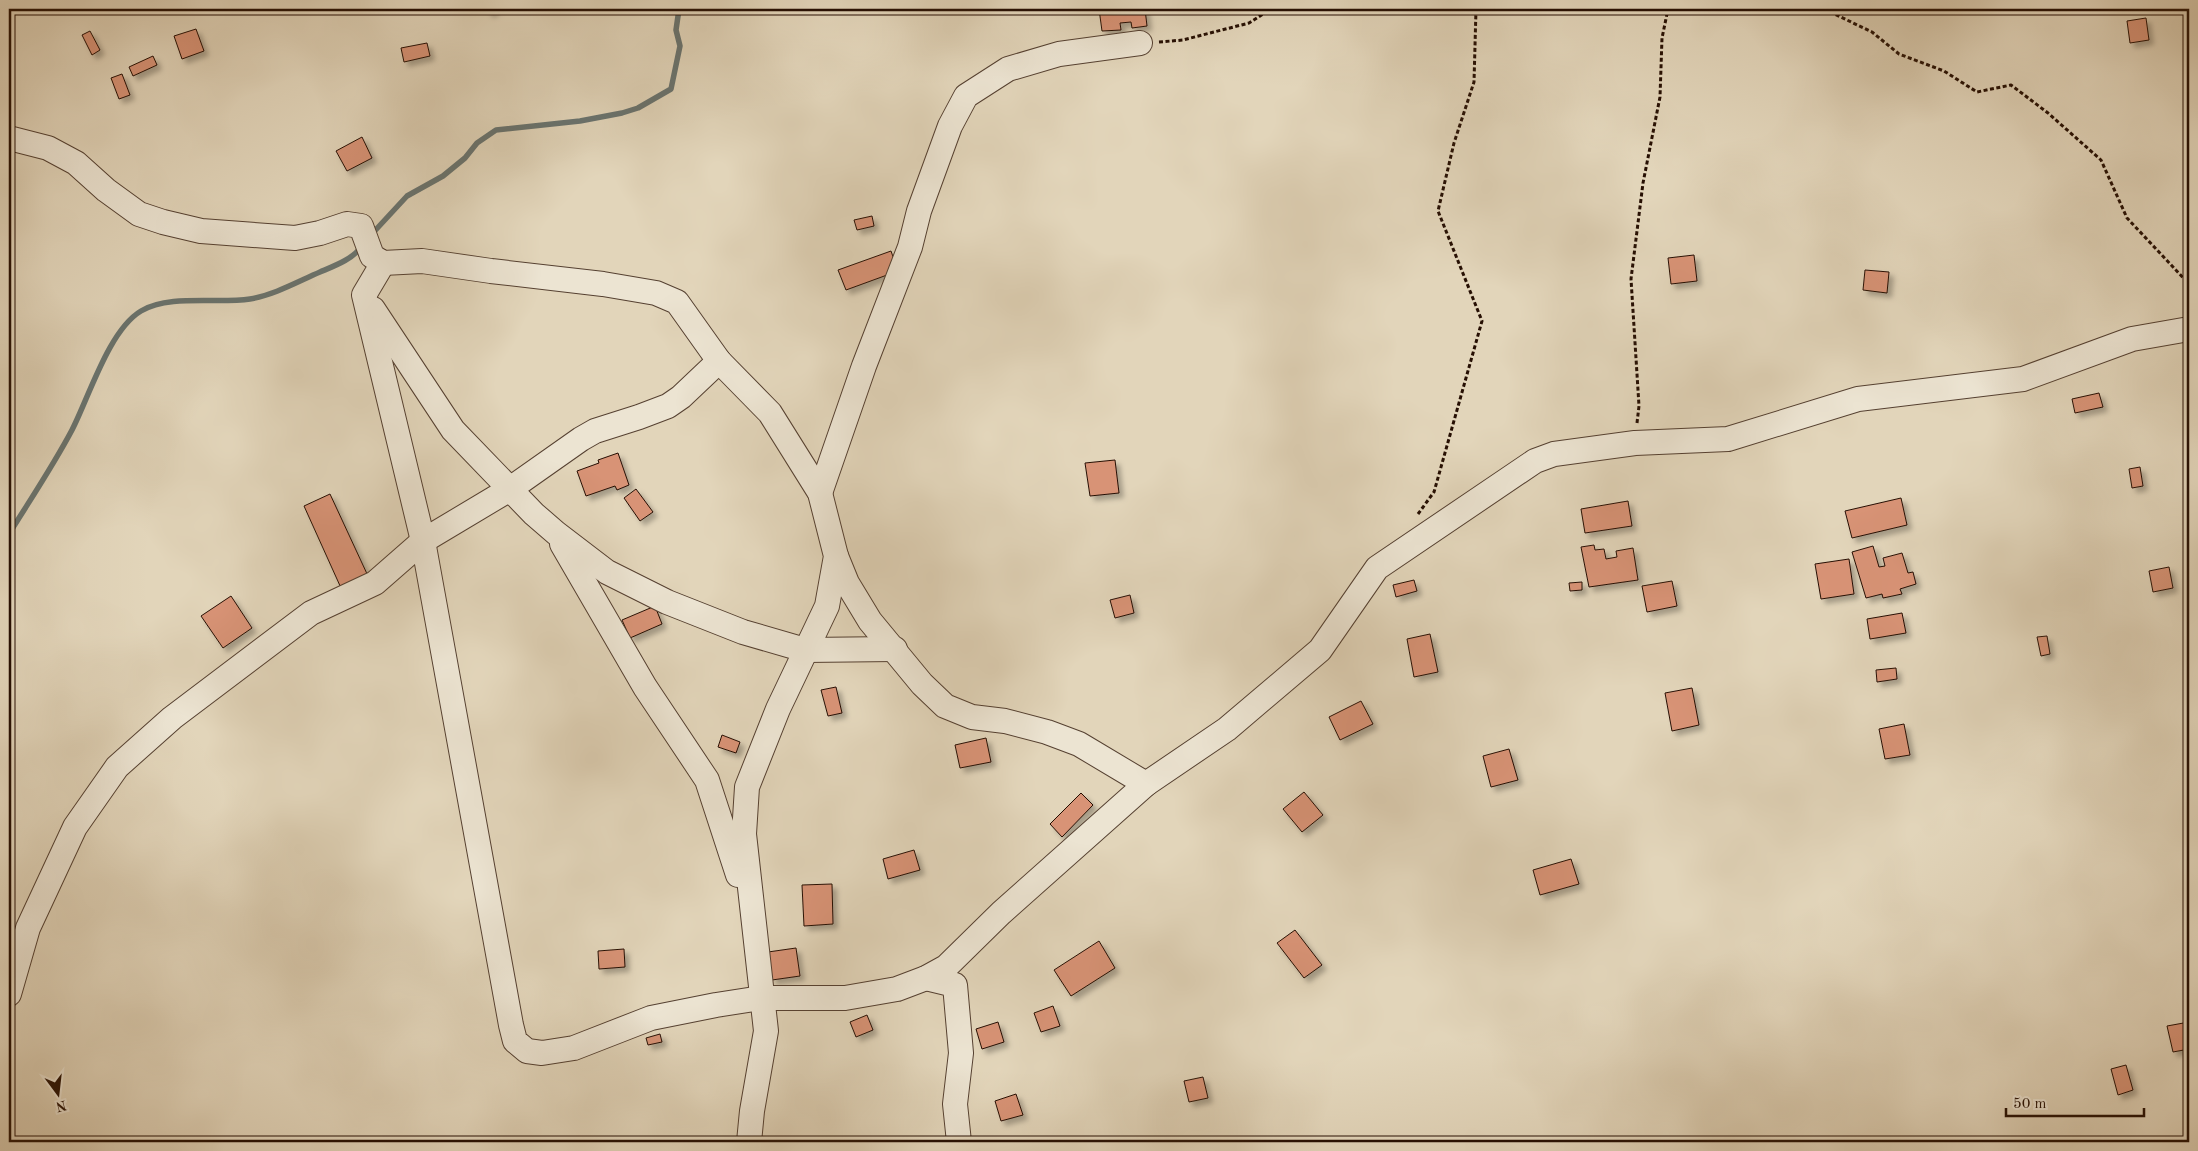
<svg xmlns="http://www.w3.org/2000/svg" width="2198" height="1151" viewBox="0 0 2198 1151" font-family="'Old Standard TT',serif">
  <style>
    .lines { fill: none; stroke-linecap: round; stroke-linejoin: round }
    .stream { stroke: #697470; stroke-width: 5.5 }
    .building { fill: #d89376; stroke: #260f03; filter: url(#shadow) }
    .minor-casing { stroke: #554031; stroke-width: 26 }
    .path { stroke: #260f03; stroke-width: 3; stroke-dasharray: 4 2.5; stroke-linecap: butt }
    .minor { stroke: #ece4d2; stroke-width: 24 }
  </style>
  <defs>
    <filter id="shadow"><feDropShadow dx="4.5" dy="4.5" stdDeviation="2.5" flood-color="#0004"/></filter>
  </defs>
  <rect width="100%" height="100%" fill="#e2d5ba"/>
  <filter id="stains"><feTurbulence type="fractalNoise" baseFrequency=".004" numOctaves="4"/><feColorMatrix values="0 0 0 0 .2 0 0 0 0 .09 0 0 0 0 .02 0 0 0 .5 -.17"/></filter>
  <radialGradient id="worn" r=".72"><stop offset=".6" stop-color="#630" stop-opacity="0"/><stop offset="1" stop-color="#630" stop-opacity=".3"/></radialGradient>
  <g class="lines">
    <g class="stream">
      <path d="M370,236L407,196L443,176L465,158L477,143L496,130L580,121L622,113L638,108L671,89L680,46L676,30L679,9"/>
      <path d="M9,534C30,500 53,466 72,430C89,397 109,330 141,311C170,294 217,304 250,299C274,295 297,282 320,272C334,266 353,259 361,247"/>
    </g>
  </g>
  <g class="building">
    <path d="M486,9H496L489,13Z"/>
    <path d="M1099,9H1145L1147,26L1132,28L1131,22L1120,23L1121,30L1102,31Z"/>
    <path d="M2146,18L2149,40L2130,43L2127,21Z"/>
    <path d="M196,29L204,51L182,59L174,36Z"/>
    <path d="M90,31L100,50L92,55L82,35Z"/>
    <path d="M427,43L430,56L404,62L401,48Z"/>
    <path d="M153,56L157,65L133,76L129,67Z"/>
    <path d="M122,74L130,95L119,99L111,78Z"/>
    <path d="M362,137L372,158L347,171L336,151Z"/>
    <path d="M872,216L874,226L857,230L854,220Z"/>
    <path d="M891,251L898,271L846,290L838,270Z"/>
    <path d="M1694,255L1697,281L1671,284L1668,258Z"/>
    <path d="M1865,270L1889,272L1887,293L1863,290Z"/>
    <path d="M2099,393L2103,407L2075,413L2072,399Z"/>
    <path d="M618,453L629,485L617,490L615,486L586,496L577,471L599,463L598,460Z"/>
    <path d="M1115,460L1119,493L1090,496L1085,463Z"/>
    <path d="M2140,467L2143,486L2132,488L2129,469Z"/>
    <path d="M636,489L653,512L640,521L624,498Z"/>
    <path d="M330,494L368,576L341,588L304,506Z"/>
    <path d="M1901,498L1907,525L1852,538L1845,511Z"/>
    <path d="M1628,501L1632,526L1585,533L1581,509Z"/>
    <path d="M1594,545L1595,550L1604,549L1606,559L1617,557L1616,551L1633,548L1638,580L1589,587L1581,547Z"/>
    <path d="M1873,546L1879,567L1885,566L1883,558L1902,553L1908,573L1913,572L1916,584L1900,589L1902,594L1883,598L1882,594L1866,598L1852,552Z"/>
    <path d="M1849,559L1854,594L1821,599L1815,564Z"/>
    <path d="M2169,567L2173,588L2153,592L2149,571Z"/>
    <path d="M1414,580L1417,591L1396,597L1393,585Z"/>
    <path d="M1672,581L1677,606L1647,612L1642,586Z"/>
    <path d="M1582,582V590L1570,591L1569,583Z"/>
    <path d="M1130,595L1134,613L1115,618L1110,600Z"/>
    <path d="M231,596L252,628L223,648L201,616Z"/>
    <path d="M655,606L662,624L630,638L622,620Z"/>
    <path d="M1902,613L1906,633L1870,639L1867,619Z"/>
    <path d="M1430,634L1438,672L1414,677L1407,639Z"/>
    <path d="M2047,636L2050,654L2041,656L2037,637Z"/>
    <path d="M1896,668L1897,679L1877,682L1876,670Z"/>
    <path d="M836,687L842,713L828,716L821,690Z"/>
    <path d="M1692,688L1699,725L1672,731L1665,693Z"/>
    <path d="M1361,701L1373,724L1340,740L1329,717Z"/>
    <path d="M1904,724L1910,755L1885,759L1879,729Z"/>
    <path d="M722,735L740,742L736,753L718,747Z"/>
    <path d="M986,738L991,762L960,768L955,745Z"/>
    <path d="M1509,749L1518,780L1491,787L1483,756Z"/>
    <path d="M1304,792L1323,815L1302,832L1283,809Z"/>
    <path d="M1081,793L1093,805L1062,837L1050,824Z"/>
    <path d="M914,850L920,870L888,879L883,859Z"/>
    <path d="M1571,859L1579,884L1540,895L1533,870Z"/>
    <path d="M832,884L833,924L804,926L802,885Z"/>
    <path d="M1295,930L1322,965L1304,978L1277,943Z"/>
    <path d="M1099,941L1115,968L1071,996L1054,970Z"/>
    <path d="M796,948L800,976L772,980L768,952Z"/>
    <path d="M624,949L625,967L599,969L598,951Z"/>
    <path d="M1053,1006L1060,1026L1041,1032L1034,1013Z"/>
    <path d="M867,1015L873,1030L856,1037L850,1022Z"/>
    <path d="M998,1022L1004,1042L982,1049L976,1029Z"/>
    <path d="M2189,1022V1049L2173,1052L2167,1026Z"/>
    <path d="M660,1034L662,1042L648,1045L646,1038Z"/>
    <path d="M2126,1065L2133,1090L2118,1095L2111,1069Z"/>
    <path d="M1203,1077L1208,1098L1189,1102L1184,1081Z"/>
    <path d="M1016,1094L1023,1115L1001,1121L995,1101Z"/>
  </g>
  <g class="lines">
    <g class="minor-casing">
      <g id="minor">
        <path d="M9,138L48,148L76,163L106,190L139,214L163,222L201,231L295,238L320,233L347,224L361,226L372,256L383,263L422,261L491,271L603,284L656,293L677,302L719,361L770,413L820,493L836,556L827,606L778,709L747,787L744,834L766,1031L752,1111L749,1142"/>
        <path d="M383,263L364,295L423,541L511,1025L515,1041L527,1051L542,1053L574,1048L651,1018L716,1005L761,998H845L897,989L926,978L946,967L1001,913L1146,784L1227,729L1320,650L1377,568L1535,461L1554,454L1635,443L1728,439L1858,399L2023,379L2132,339L2189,329"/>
        <path d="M373,309L453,430L534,514L556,533L607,572L667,602L743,632L805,650L895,649"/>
        <path d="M820,493L864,366L910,247L919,211L950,126L966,96L1008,69L1059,54L1140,43"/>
        <path d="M562,544L645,687L707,780L738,875"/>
        <path d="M836,556L847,583L870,621L922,684L945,706L972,717L1005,721L1047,732L1079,744L1146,784"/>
        <path d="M926,978L955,985L961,1053L955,1104L959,1142"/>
        <path d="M9,994L28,928L75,827L117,767L172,718L311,613L375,583L423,541L510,489L581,439L595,431L639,417L668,406L681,397L719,361"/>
      </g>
    </g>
    <g class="path">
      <path d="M1824,9L1872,32L1899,54L1944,71L1977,92L2011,85L2048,113L2101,160L2127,218L2189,284"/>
      <path d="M1159,42L1183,40L1249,23L1271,9"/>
      <path d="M1637,423L1639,406L1631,279L1643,183L1660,97L1662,38L1668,9"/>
      <path d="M1418,514L1434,492L1482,321L1438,211L1454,143L1474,82L1476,9"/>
    </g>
    <use href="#minor" class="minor"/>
  </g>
  <rect width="2198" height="1151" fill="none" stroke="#e2d5ba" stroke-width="30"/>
  <rect x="10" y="10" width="2178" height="1131" fill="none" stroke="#260f03" stroke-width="2.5"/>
  <rect x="15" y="15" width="2168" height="1121" fill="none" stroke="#260f03"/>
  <g transform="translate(58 1094) rotate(165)" stroke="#ece4d2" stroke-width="4" paint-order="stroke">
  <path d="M0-4L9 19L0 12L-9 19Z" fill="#260f03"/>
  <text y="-8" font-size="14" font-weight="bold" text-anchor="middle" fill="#260f03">N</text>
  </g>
  <path d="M2006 1108v8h138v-8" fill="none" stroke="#260f03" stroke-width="2.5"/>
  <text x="2013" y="1108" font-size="15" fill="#260f03" stroke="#ece4d2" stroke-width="4" paint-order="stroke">50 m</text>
  <rect width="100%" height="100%" filter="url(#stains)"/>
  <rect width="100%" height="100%" fill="url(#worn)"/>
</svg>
